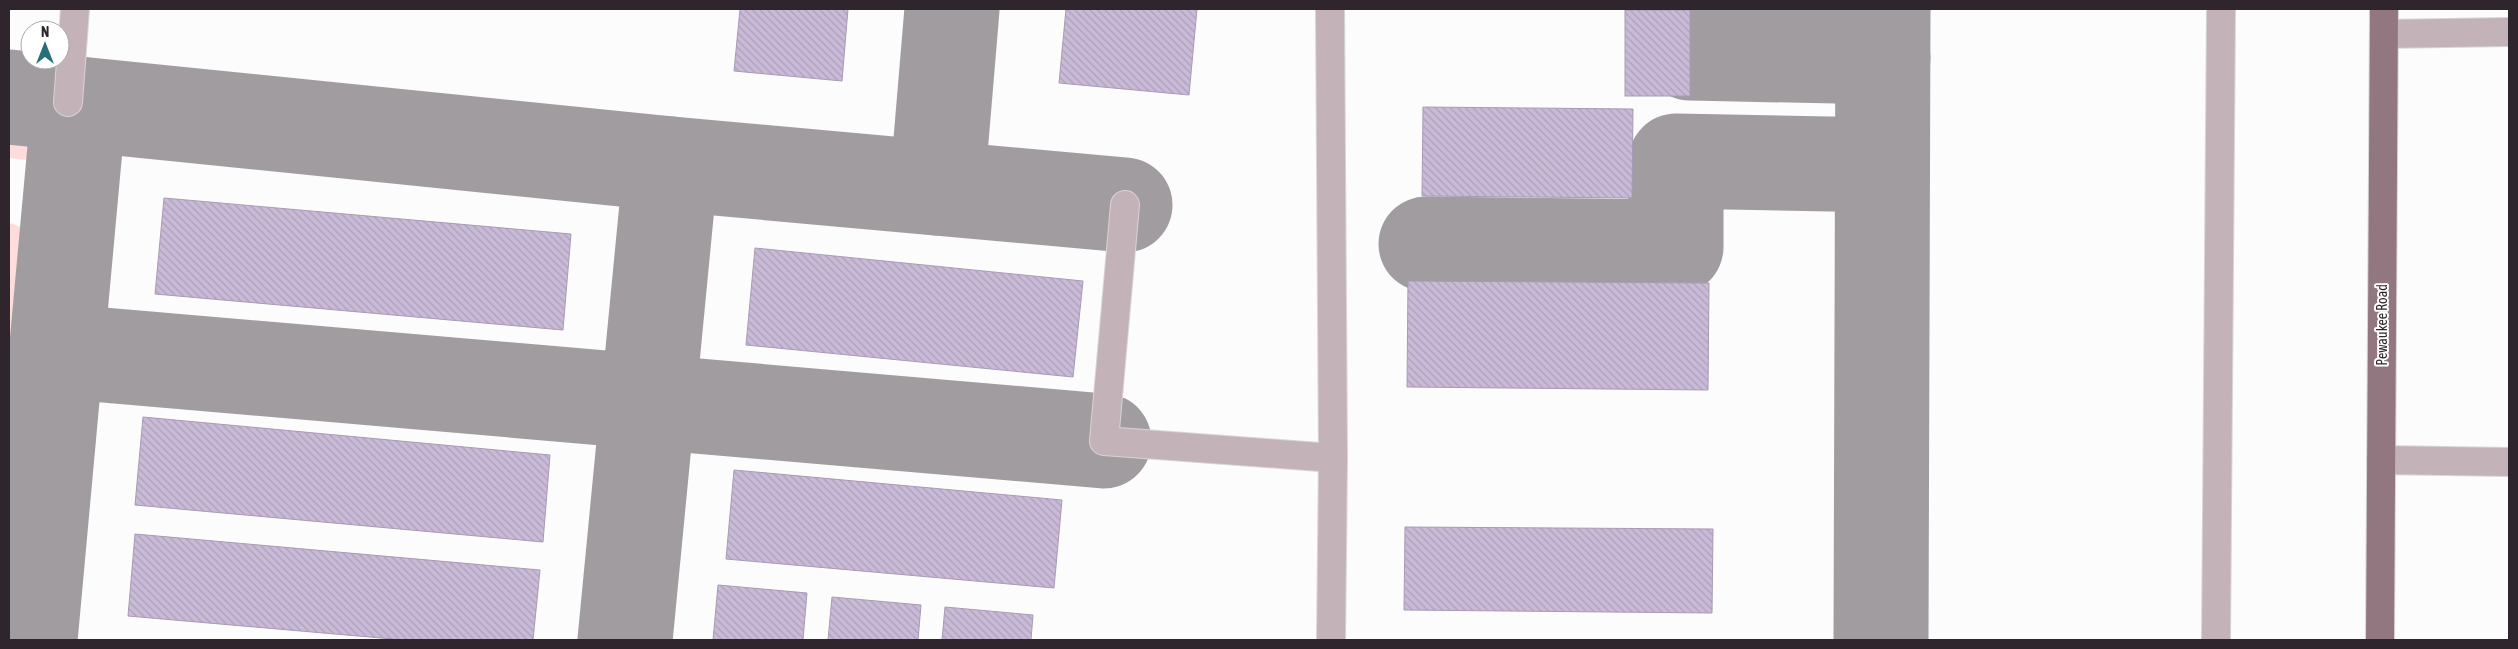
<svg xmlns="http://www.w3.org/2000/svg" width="2518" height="649" viewBox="0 0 2518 649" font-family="'Asap Condensed',sans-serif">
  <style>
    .grass { fill: #fddddb }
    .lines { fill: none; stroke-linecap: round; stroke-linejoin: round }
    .taxiway { stroke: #a19ca0; stroke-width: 95 }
    .building { fill: url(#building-back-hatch); stroke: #a89ab6 }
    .minor-casing { stroke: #d7d5d7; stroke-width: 30 }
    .major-casing { stroke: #d7d5d7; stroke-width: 30 }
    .minor { stroke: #c3b3b8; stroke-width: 28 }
    .major { stroke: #927780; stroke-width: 28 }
    .labels { text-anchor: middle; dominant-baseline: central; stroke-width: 4; stroke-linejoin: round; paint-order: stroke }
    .street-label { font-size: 14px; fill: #2f252d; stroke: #fff }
  </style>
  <defs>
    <pattern id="building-back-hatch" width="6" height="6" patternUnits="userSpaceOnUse" patternTransform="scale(1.25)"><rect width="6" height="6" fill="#c9bad7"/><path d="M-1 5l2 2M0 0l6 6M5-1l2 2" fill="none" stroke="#ada0b9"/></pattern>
  </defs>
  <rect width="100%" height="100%" fill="#fcfcfc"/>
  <g class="grass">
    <path d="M9,125L27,127L37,135C38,146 36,152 28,160L9,158Z"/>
    <path d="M9,223C20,225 35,235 38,246C39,253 35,305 33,312C30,323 18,331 9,337Z"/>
    <path d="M9,389L14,393L24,410L17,496L9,506Z"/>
  </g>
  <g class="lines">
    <g class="taxiway">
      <path d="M1690,53L1883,57"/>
      <path d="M9,97L671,164L1125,205"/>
      <path d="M937,188L952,9"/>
      <path d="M1426,244L1676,247V161L1882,165"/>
      <path d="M57,351L1104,441"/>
      <path d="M30,640L79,104"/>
      <path d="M625,640L671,164"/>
      <path d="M1881,640L1883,9"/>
    </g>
  </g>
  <g class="building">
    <path d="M740,9H848L842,81L734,71Z"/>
    <path d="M1066,9H1197L1189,95L1059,83Z"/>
    <rect x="1625" y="10" width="65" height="86"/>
    <path d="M1423,107L1633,109L1632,198L1422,196Z"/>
    <path d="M164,198L571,234L563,330L155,294Z"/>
    <path d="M755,248L1083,281L1073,377L746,345Z"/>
    <path d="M1408,281L1709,283L1708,390L1407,387Z"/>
    <path d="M143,417L550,455L543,542L135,505Z"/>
    <path d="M734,470L1062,500L1054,588L726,559Z"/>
    <path d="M1405,527L1713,529L1712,613L1404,610Z"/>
    <path d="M135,534L540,570L533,640H404L128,616Z"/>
    <path d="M718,585L807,593L803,640H713Z"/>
    <path d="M832,597L921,605L918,640H828Z"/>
    <path d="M945,607L1033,615L1031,640H942Z"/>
  </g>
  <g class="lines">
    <g class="minor-casing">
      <g id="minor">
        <path d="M1330,9L1333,458L1331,640"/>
        <path d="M2384,34L2509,32"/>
        <path d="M68,102L75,9"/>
        <path d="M1125,205L1104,441L1333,458"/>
        <path d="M2381,460L2509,462"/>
        <path d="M2216,640L2221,9"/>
      </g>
    </g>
    <g class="major-casing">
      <path id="major" d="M2380,640L2384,9"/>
    </g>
    <use href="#minor" class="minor"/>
    <use href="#major" class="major"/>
  </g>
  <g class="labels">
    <g class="street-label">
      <text transform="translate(2382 325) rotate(-90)">Pewaukee Road</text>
    </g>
  </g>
  <rect width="2518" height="649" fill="none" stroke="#2f252d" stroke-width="20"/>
  <g transform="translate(45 45)"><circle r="24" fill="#ffffff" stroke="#aca8ab"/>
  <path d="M0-4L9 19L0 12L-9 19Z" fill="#276f7b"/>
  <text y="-8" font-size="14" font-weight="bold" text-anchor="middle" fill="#2f252d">N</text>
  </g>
</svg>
